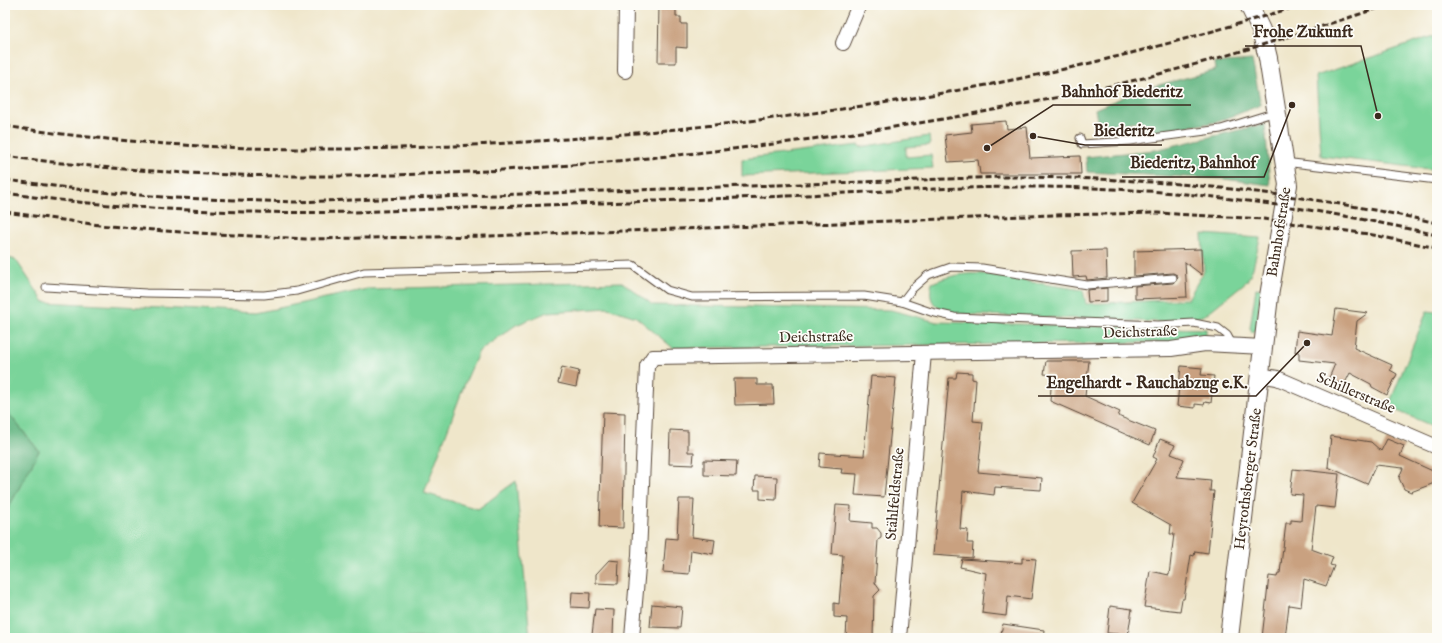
<svg xmlns="http://www.w3.org/2000/svg" width="1442" height="643" viewBox="0 0 1442 643" font-family="'IM FELL English',serif">
  <style>
    .green { fill: #7ad49a; stroke: #5a7f5c }
    .forest { fill: #63b682; stroke: #4f7050 }
    .building { fill: #c9a180 }
    .lines { fill: none; stroke-linecap: round; stroke-linejoin: round }
    .service-casing { stroke: #564638; stroke-width: 9 }
    .minor-casing { stroke: #564638; stroke-width: 16 }
    .tertiary-casing { stroke: #564638; stroke-width: 20 }
    .service { stroke: #fff; stroke-width: 7 }
    .minor { stroke: #fff; stroke-width: 14 }
    .tertiary { stroke: #fff; stroke-width: 18 }
    .rail { stroke: #3b2a1e; stroke-width: 3; stroke-dasharray: 6 3; stroke-linecap: butt }
    .labels { text-anchor: middle; dominant-baseline: central; stroke-width: 3.5; stroke-linejoin: round; paint-order: stroke }
    .street-label { font-size: 15px; fill: #3b2a1e; stroke: #fdfcf7 }
    .leader { fill: none; stroke: #3b2a1e; stroke-width: 1.5 }
    .callout-dot { fill: #3b2a1e; stroke: #fdfcf7; stroke-width: 1.5 }
    .callout-label { font-size: 16px; text-anchor: middle; font-weight: bold; fill: #3b2a1e; stroke: #fdfcf7; stroke-width: 3.5; stroke-linejoin: round; paint-order: stroke }
  </style>
  <rect width="100%" height="100%" fill="#fdfcf7"/>
  <filter id="ink" filterUnits="userSpaceOnUse"><feTurbulence type="fractalNoise" baseFrequency=".025" numOctaves="2"/><feDisplacementMap in="SourceGraphic" scale="8" xChannelSelector="R" yChannelSelector="G"/><feConvolveMatrix kernelMatrix="1 2 1 2 8 2 1 2 1" color-interpolation-filters="sRGB"/></filter>
  <filter id="wash" filterUnits="userSpaceOnUse"><feTurbulence type="fractalNoise" baseFrequency=".012" numOctaves="4" result="noise"/><feDisplacementMap in="SourceGraphic" scale="16" xChannelSelector="R" yChannelSelector="G"/><feGaussianBlur stdDeviation="0.9" result="paint"/><feColorMatrix in="noise" values="0 0 0 0 0 0 0 0 0 0 0 0 0 0 0 0 0 1.4 0 .05"/><feComposite in="paint" operator="in"/></filter>
  <g filter="url(#wash)">
    <rect width="100%" height="100%" fill="#efe6ca"/>
    <g class="green">
      <path d="M1437,35V170L1321,156L1316,76Z"/>
      <path d="M929,136L930,145L906,147V157L931,155L933,168L742,176V159L859,145L860,147Z"/>
      <path d="M1202,234L1260,238L1253,268L1247,281L1205,315L1189,320L1163,322L958,314C939,310 926,305 932,283C968,267 995,275 1031,282C1048,285 1066,287 1083,290L1086,304L1188,299L1204,271Z"/>
      <path d="M5,257L16,260L44,302L256,313L367,289L622,282L653,305L891,310L937,322L1206,329V336L1179,342L673,348L636,317L608,308L548,312L516,325L479,351L465,383L424,493L478,509L516,481L530,638H5V514L39,451L5,409Z"/>
      <path d="M1256,288L1261,289L1257,327L1252,333L1250,328Z"/>
      <path d="M1427,311L1437,312V428L1388,407Z"/>
    </g>
    <g class="forest">
      <path d="M1252,60L1261,105L1217,122L1142,134L1140,121L1098,126L1095,109L1140,90L1216,70L1215,63Z"/>
      <path d="M1265,124L1270,185L1225,179L1087,172L1086,157L1155,150Z"/>
      <path d="M5,409L39,451L5,514Z"/>
    </g>
    <g id="blocks">
      <g class="building">
        <path d="M659,5H676V17H681V24H687V48L676,47V63H658Z"/>
        <path d="M1006,121L1007,129L1027,127L1030,158L1080,156L1081,174H980L978,160L948,162L945,135L972,132L971,124Z"/>
        <path d="M1201,249L1202,275L1185,262L1187,297L1135,299V286L1173,283L1178,278L1177,275L1173,273L1134,276V251Z"/>
        <path d="M1106,250L1107,278L1087,280L1086,276L1073,277L1072,251Z"/>
        <path d="M1107,288V301L1088,302L1087,290Z"/>
        <path d="M1336,309L1368,313L1357,321L1354,348L1392,365L1390,370L1397,374L1387,395L1372,387L1371,384L1350,373L1344,385L1329,378L1335,364L1299,360V352H1295L1297,331L1332,336Z"/>
        <path d="M1046,361H1089L1085,396L1120,412L1118,416L1155,431L1150,445L1050,401L1052,375L1044,374Z"/>
        <path d="M1181,366L1202,368L1201,375L1214,376L1211,403L1205,402L1204,405L1195,404V408L1177,406Z"/>
        <path d="M562,367L579,371L576,387L558,383Z"/>
        <path d="M957,372L972,373V379L976,380L973,421L983,422L978,472L1042,478L1041,490L995,487L994,495L963,491L960,529L968,530L967,543H973L972,558L933,555L949,378H956Z"/>
        <path d="M871,376L896,378L884,497L855,495L857,474L841,473L842,469L819,467L820,453L864,456Z"/>
        <path d="M734,379H757V385H773L774,404L735,405Z"/>
        <path d="M603,412L625,413L623,528L599,527Z"/>
        <path d="M670,430L688,431V452H694L693,465L669,464Z"/>
        <path d="M1331,436L1371,442L1381,451L1387,439L1404,446L1400,456L1437,473V482L1411,492L1404,489L1399,478L1403,468L1376,465L1367,484L1328,467Z"/>
        <path d="M1160,439L1175,445L1171,454L1184,459L1177,477L1211,480L1210,491H1214L1208,553L1195,551L1194,556L1191,555L1184,599H1182L1180,611L1144,607L1150,571L1169,575L1174,534H1170L1171,525L1132,503L1157,459L1153,457Z"/>
        <path d="M704,460L737,461L736,476L704,475Z"/>
        <path d="M1293,469L1339,474L1335,508L1316,506L1311,549L1333,557L1330,565L1334,566L1326,586L1304,579L1301,607L1289,605L1285,638H1262L1269,576L1277,577L1278,573H1280L1286,523H1291V520L1301,521L1303,495L1290,494Z"/>
        <path d="M755,476L777,477L776,500L760,499V490H754Z"/>
        <path d="M679,499H694L692,537L715,540L713,554L691,550L689,574L663,572L666,538L677,539Z"/>
        <path d="M836,505L851,506L850,521L872,523V528H877L881,533V538L878,540L875,583L880,590L874,596L873,638H846L847,618L834,617V603L839,604L843,555L832,554Z"/>
        <path d="M1022,558L1036,559L1031,599L1008,596L1006,616L982,613L986,573L960,567L962,559L1022,563Z"/>
        <path d="M609,560L619,561L618,584L596,583V574Z"/>
        <path d="M572,592L590,593L589,608L571,607Z"/>
        <path d="M652,604L682,607L680,628L650,627Z"/>
        <path d="M1110,606L1132,609L1128,635L1107,633Z"/>
        <path d="M595,609L614,610L613,636L592,635Z"/>
        <path d="M1003,624L1044,630L1043,638H1000Z"/>
      </g>
    </g>
  </g>
  <g filter="url(#ink)">
    <use href="#blocks" fill-opacity="0" stroke="#564638" stroke-width="1"/>
    <g class="lines">
      <g class="service-casing">
        <g id="service">
          <path d="M1080,138L1082,144L1130,141L1221,129L1276,112"/>
          <path d="M1284,162L1437,180"/>
          <path d="M46,287L146,293L264,295L297,291L364,272L633,265L667,290L692,297L864,296L902,302L931,312L954,317L1158,325L1194,323L1218,328L1227,335L1232,344"/>
          <path d="M902,302L912,289L928,275L951,267L982,268L1087,285L1173,278"/>
        </g>
      </g>
      <g class="minor-casing">
        <g id="minor">
          <path d="M843,43L859,5"/>
          <path d="M625,71L626,5"/>
          <path d="M1260,375L1277,378L1437,447"/>
          <path d="M632,638L639,555L647,366L653,357L1171,349L1205,344L1263,347"/>
          <path d="M899,638L924,353"/>
        </g>
      </g>
      <g class="tertiary-casing">
        <path id="tertiary" d="M1229,638L1269,296L1288,185L1268,58L1261,30L1249,5"/>
      </g>
      <use href="#service" class="service"/>
      <use href="#minor" class="minor"/>
      <use href="#tertiary" class="tertiary"/>
      <g class="rail">
        <path d="M5,126C203,157 404,153 603,136C728,125 853,110 976,87C1086,67 1194,38 1301,5"/>
        <path d="M5,156C207,184 414,180 617,161C778,146 938,124 1097,89C1196,67 1292,36 1388,5"/>
        <path d="M5,180L101,192L175,198L295,202L1003,177C1150,177 1294,191 1437,223"/>
        <path d="M5,193C123,210 237,214 355,212C492,207 628,202 764,197C880,192 997,183 1113,189C1222,194 1331,211 1437,235"/>
        <path d="M5,212L99,225L164,231L306,239L490,236L1053,215L1158,213L1263,219L1368,234L1437,248"/>
      </g>
    </g>
  </g>
  <g class="labels">
    <g class="street-label">
      <text transform="translate(1279 232) rotate(-81)">Bahnhofstraße</text>
      <text transform="translate(1140 332) rotate(-2)">Deichstraße</text>
      <text transform="translate(816 337) rotate(-1)">Deichstraße</text>
      <text transform="translate(1356 393) rotate(23)">Schillerstraße</text>
      <text transform="translate(1248 479) rotate(-83)">Heyrothsberger Straße</text>
      <text transform="translate(895 494) rotate(-85)">Stählfeldstraße</text>
    </g>
  </g>
  <path class="leader" d="M1378 116L1361 46H1245M987 148L1053 105H1191M1033 136L1085 145H1162M1292 105L1264 177H1122M1307 343L1256 396H1038"/>
  <g class="callout-dot">
    <circle cx="1378" cy="116" r="4"/>
    <circle cx="987" cy="148" r="4"/>
    <circle cx="1033" cy="136" r="4"/>
    <circle cx="1292" cy="105" r="4"/>
    <circle cx="1307" cy="343" r="4"/>
  </g>
  <g class="callout-label">
    <text x="1303" y="37">Frohe Zukunft</text>
    <text x="1122" y="97">Bahnhof Biederitz</text>
    <text x="1124" y="136">Biederitz</text>
    <text x="1193" y="168">Biederitz, Bahnhof</text>
    <text x="1147" y="388">Engelhardt - Rauchabzug e.K.</text>
  </g>
  <rect width="1442" height="643" fill="none" stroke="#fdfcf7" stroke-width="20"/>
</svg>
